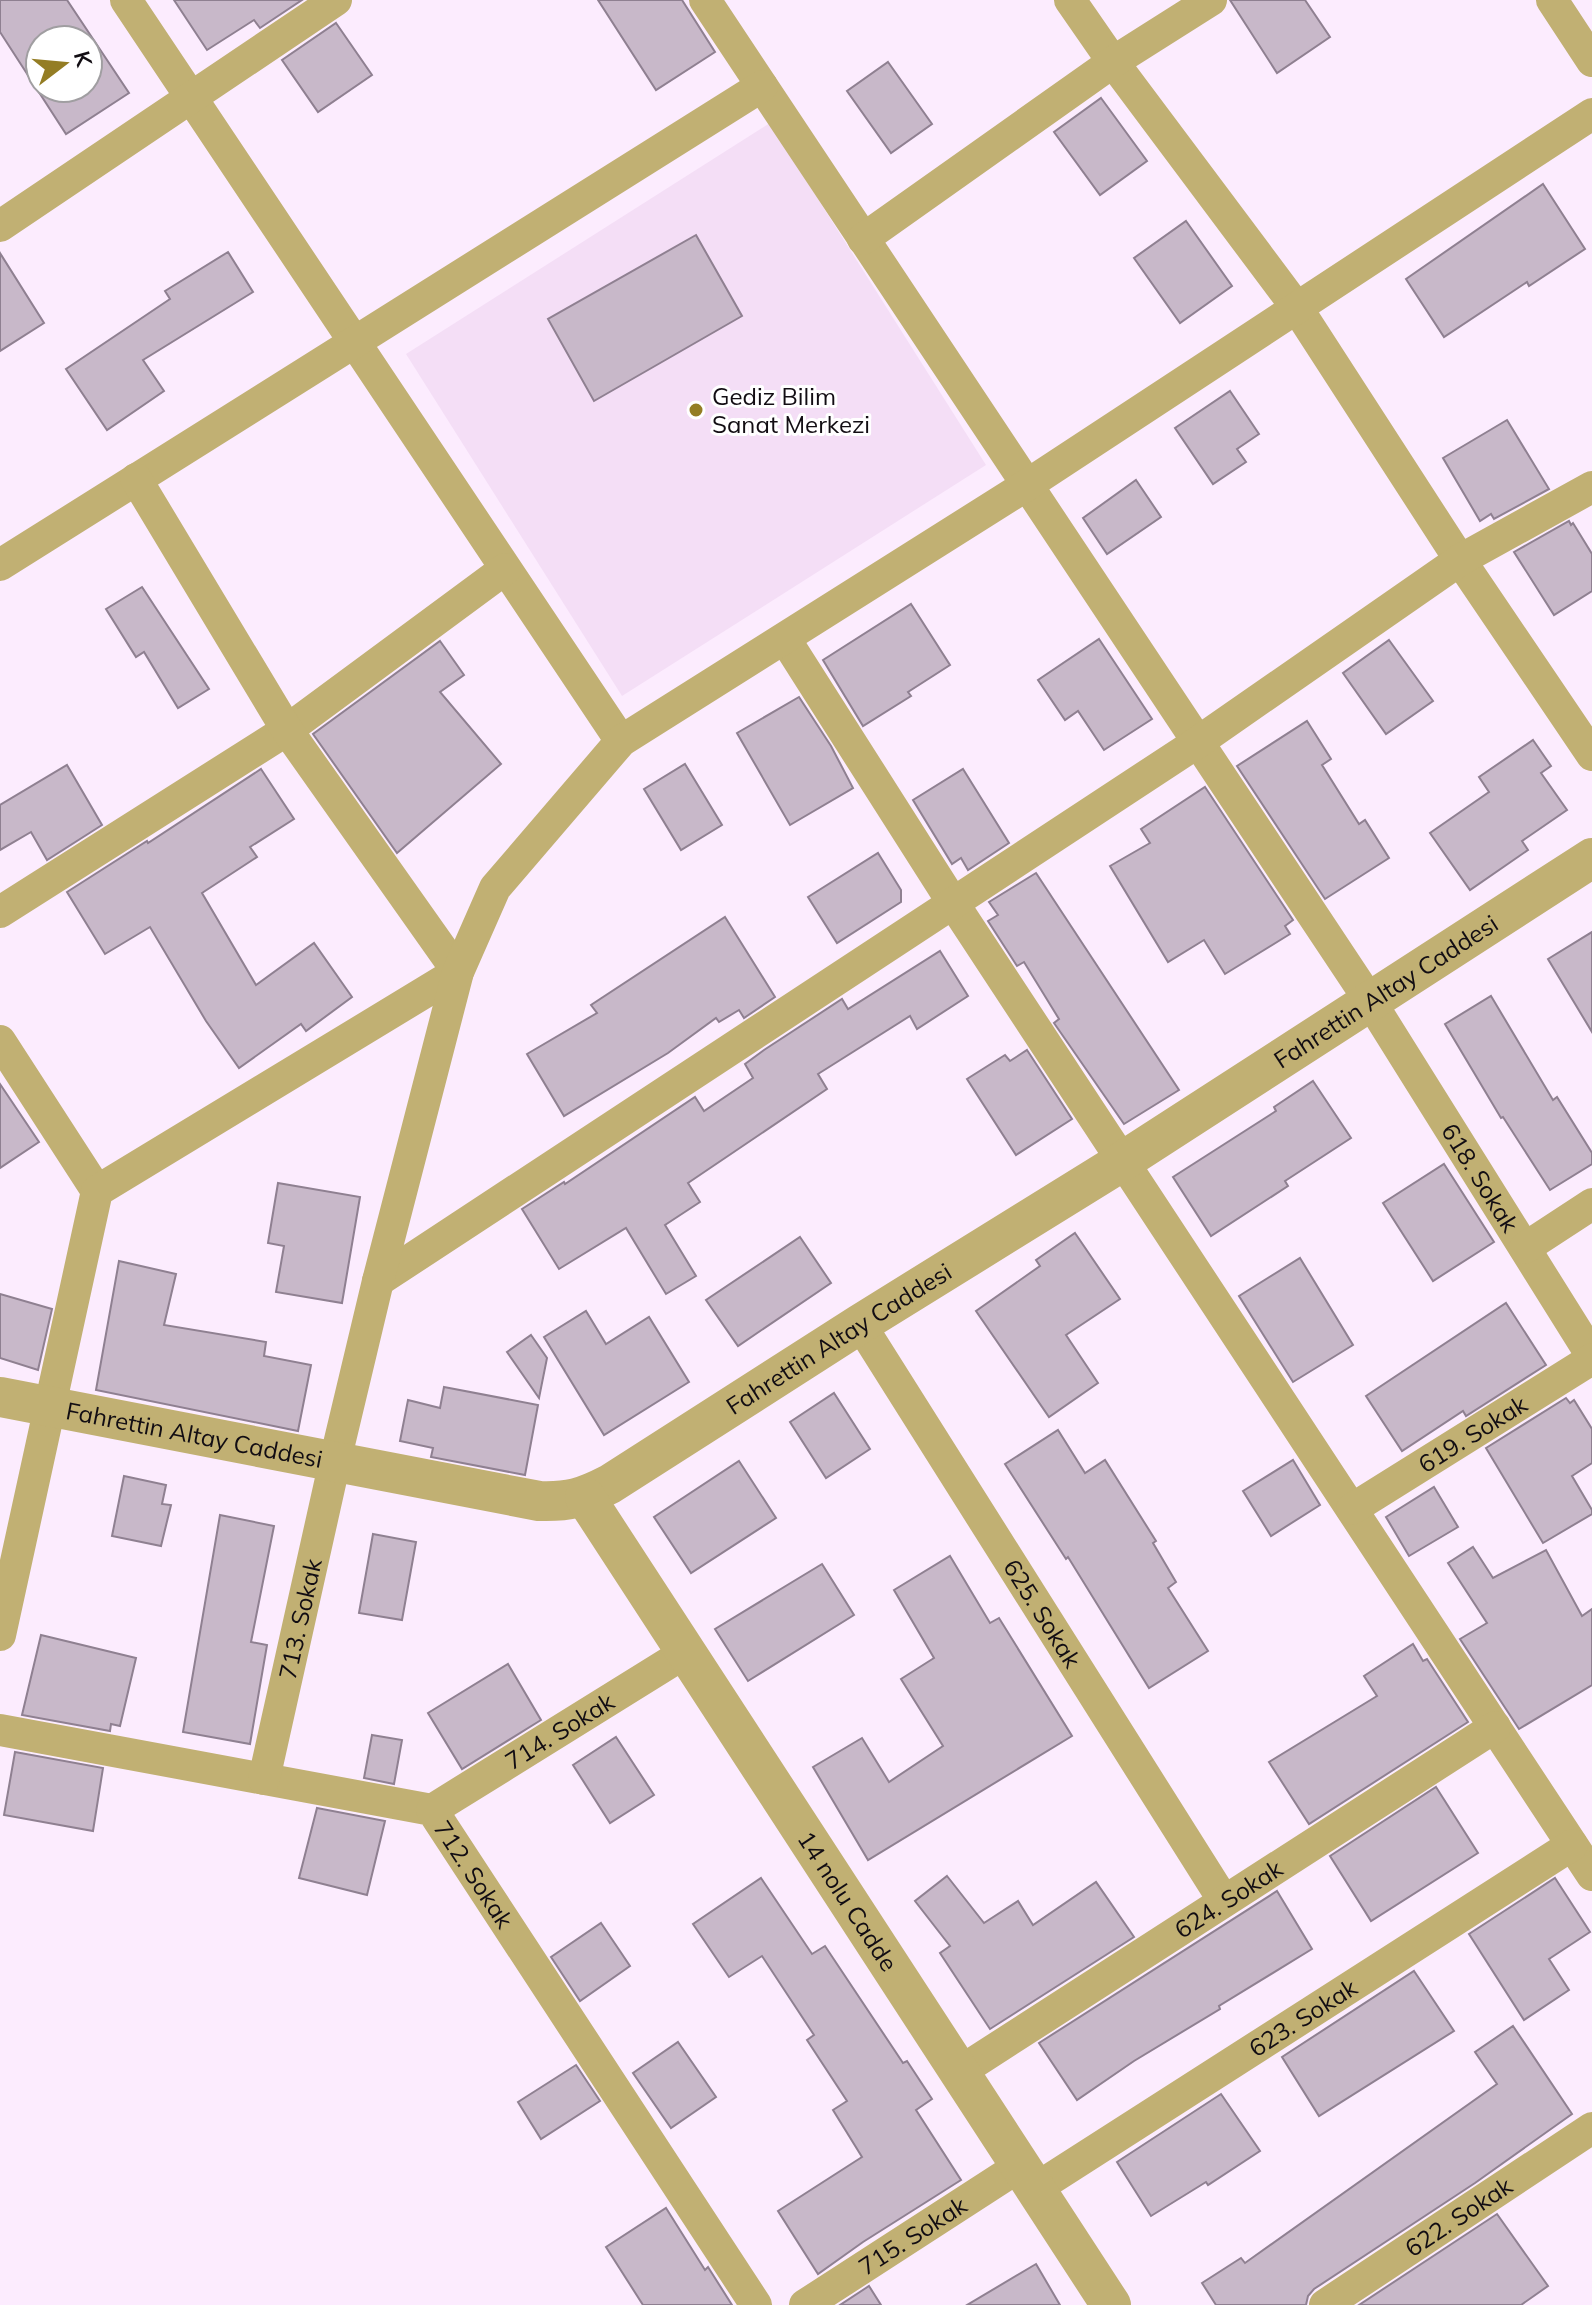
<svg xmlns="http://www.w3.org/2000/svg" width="1592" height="2305" viewBox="0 0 1592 2305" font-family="Mulish,sans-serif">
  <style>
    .built { fill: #f4def6 }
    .building { fill: #c8b8c9; stroke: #8f8091; stroke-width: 2; fill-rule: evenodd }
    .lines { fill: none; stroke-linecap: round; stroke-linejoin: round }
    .minor { stroke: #c1b073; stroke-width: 32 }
    .tertiary { stroke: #c1b073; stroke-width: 40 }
    .poi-dot { fill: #947d24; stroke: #fff; stroke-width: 3 }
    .labels { text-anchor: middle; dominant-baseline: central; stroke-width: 6; stroke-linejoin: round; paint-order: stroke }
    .poi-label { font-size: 24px; fill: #120d13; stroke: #fff; text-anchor: start }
    .street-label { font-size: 24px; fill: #120d13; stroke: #fff }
  </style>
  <rect width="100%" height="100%" fill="#fcecfe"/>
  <path class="built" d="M770,123L986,465L622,696L406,354Z"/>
  <g class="building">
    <path d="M0,0H67L129,93L66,134L0,32ZM40,40H88V88H40Z"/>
    <path d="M174,0H302L260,28L254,20L207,50Z"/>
    <path d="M598,0H682L715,52L656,90Z"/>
    <path d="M1230,0H1305L1330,37L1277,73Z"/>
    <path d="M336,23L372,75L318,112L282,60Z"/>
    <path d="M888,62L932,124L891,153L847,91Z"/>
    <path d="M1101,98L1147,161L1100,195L1054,132Z"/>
    <path d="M1543,184L1585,249L1529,286L1527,282L1444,337L1406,279Z"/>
    <path d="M1186,221L1232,286L1180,323L1134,258Z"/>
    <path d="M696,235L742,316L594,401L548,319Z"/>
    <path d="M228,252L253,292L143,360L164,391L107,430L66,369L170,299L165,291Z"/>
    <path d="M0,253L44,323L0,351Z"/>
    <path d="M1230,391L1259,434L1237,449L1246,462L1213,484L1175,428Z"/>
    <path d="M1507,420L1549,489L1494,519L1491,514L1480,521L1443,458Z"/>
    <path d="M1136,480L1161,517L1107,554L1083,518Z"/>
    <path d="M1569,521L1571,525L1573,523L1592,554V591L1554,615L1514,552Z"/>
    <path d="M142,587L209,689L178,708L144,652L136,657L106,609Z"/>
    <path d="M911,604L950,665L908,692L911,696L863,726L823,660Z"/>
    <path d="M1099,639L1152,719L1104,750L1078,711L1065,720L1038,680Z"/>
    <path d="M1389,640L1433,701L1386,734L1343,673Z"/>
    <path d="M440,641L464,675L440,692L501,764L397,853L313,734Z"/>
    <path d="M799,697L831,746L853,788L790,825L737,733Z"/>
    <path d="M1307,721L1331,759L1322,765L1359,824L1365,820L1389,858L1325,899L1237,766Z"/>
    <path d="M1533,740L1551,766L1541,773L1567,810L1522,841L1528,850L1470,890L1430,833L1489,792L1479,777Z"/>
    <path d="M685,764L722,825L681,850L644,789Z"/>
    <path d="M67,765L102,825L47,860L31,832L0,850V805Z"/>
    <path d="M261,769L294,819L250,847L257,857L202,893L256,985L314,943L352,997L306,1031L301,1024L239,1068L206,1021L150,927L105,954L67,892L147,841L148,843Z"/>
    <path d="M963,769L1009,843L968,870L961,858L952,864L913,800Z"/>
    <path d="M1205,787L1293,920L1285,926L1290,934L1225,974L1204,940L1168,962L1110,866L1150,843L1141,829Z"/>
    <path d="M878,853L901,890V902L837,943L808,897Z"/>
    <path d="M1036,873L1179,1090L1124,1124L1054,1023L1059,1019L1024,962L1017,966L988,921L998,915L989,902Z"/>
    <path d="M725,917L775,997L744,1018L739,1010L719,1022L716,1018L668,1053L564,1116L527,1054L597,1013L591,1005Z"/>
    <path d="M1592,932V1032L1548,959Z"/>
    <path d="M940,951L968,996L917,1029L910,1016L818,1074L827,1089L688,1183L700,1202L665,1225L696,1276L666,1294L626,1228L559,1269L522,1209L564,1182L565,1184L695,1097L704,1111L753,1078L745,1064L764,1050L842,999L848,1009Z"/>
    <path d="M1491,996L1553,1100L1557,1097L1592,1153V1164L1550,1190L1503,1117L1501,1118L1445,1024Z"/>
    <path d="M1027,1050L1072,1119L1016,1155L967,1079L1005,1055L1010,1061Z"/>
    <path d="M1313,1081L1351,1138L1285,1181L1288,1186L1211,1236L1173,1177L1276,1111L1274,1107Z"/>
    <path d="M0,1084L39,1142L0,1168Z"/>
    <path d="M1444,1164L1494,1242L1433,1281L1383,1203Z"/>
    <path d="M278,1183L360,1197L342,1303L276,1292L284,1246L268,1243Z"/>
    <path d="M1075,1233L1120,1299L1066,1335L1098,1383L1049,1417L976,1311L1040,1266L1036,1260Z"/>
    <path d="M800,1237L831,1283L738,1346L706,1300Z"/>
    <path d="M1300,1258L1353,1345L1293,1382L1239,1296Z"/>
    <path d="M119,1261L176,1274L164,1325L266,1342L264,1356L311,1365L298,1431L96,1390Z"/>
    <path d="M0,1294L52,1309L38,1370L0,1358Z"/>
    <path d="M1506,1303L1546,1365L1466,1416L1463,1411L1402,1451L1366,1396Z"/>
    <path d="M586,1311L606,1344L649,1317L689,1382L604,1435L544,1337Z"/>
    <path d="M531,1335L547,1358L539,1398L507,1352Z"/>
    <path d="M444,1387L538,1405L525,1475L431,1457L433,1448L400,1441L408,1400L440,1408Z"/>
    <path d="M834,1393L870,1449L826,1478L790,1422Z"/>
    <path d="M1566,1398L1570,1403L1574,1400L1592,1429V1463L1572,1476L1592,1510V1514L1543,1543L1486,1448Z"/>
    <path d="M1058,1430L1085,1473L1105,1460L1156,1541L1153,1543L1176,1582L1168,1588L1208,1651L1149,1688L1068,1557L1066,1559L1005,1464Z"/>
    <path d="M1293,1460L1320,1505L1271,1536L1243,1491Z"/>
    <path d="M739,1461L776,1518L691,1573L654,1517Z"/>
    <path d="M124,1476L166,1485L162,1504L171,1505L161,1546L112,1536Z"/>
    <path d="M1434,1487L1458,1527L1409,1556L1386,1517Z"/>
    <path d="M220,1515L274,1526L251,1642L267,1645L250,1744L183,1732Z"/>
    <path d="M373,1534L416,1542L402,1620L359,1613Z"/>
    <path d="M1473,1547L1493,1578L1546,1550L1582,1616L1592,1609V1685L1519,1729L1460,1639L1487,1623L1448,1563Z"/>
    <path d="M950,1556L990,1623L999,1618L1072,1736L868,1860L813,1767L862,1738L889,1782L943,1746L901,1679L934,1658L894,1590Z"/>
    <path d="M822,1564L854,1615L748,1681L715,1629Z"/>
    <path d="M41,1635L136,1658L120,1726L111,1724L110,1731L22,1715Z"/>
    <path d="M1413,1644L1423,1661L1427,1659L1468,1722L1309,1824L1269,1762L1377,1696L1364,1676Z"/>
    <path d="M508,1664L541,1720L462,1769L428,1713Z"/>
    <path d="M372,1735L402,1740L394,1784L364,1778Z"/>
    <path d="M616,1737L654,1795L610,1823L573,1765Z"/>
    <path d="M15,1752L103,1768L93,1831L4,1815Z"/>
    <path d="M1436,1787L1478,1853L1371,1921L1330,1856Z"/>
    <path d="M317,1808L385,1821L367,1895L299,1878Z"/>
    <path d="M947,1876L984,1923L1018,1901L1033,1925L1096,1882L1134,1937L990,2029L940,1953L950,1946L915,1901Z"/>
    <path d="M761,1878L812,1954L825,1946L903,2063L907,2061L932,2099L916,2110L961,2180L863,2242L818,2274L778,2211L862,2157L833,2110L847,2101L807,2040L814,2035L762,1956L729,1977L693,1924Z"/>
    <path d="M1555,1878L1590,1932L1549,1959L1569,1990L1524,2020L1469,1934Z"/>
    <path d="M1277,1891L1312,1949L1219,2006L1220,2009L1134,2061L1077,2100L1039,2043Z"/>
    <path d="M601,1923L630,1966L580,2001L551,1957Z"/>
    <path d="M1414,1971L1454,2031L1319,2116L1282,2057Z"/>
    <path d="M1513,2026L1572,2114L1475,2183L1314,2289L1308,2296L1306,2305H1216L1202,2283L1241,2258L1245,2263L1497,2084L1475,2052Z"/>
    <path d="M678,2042L716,2097L671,2128L633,2073Z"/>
    <path d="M576,2065L600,2101L541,2139L518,2102Z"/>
    <path d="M1221,2094L1260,2151L1208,2185L1206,2182L1151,2216L1117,2162Z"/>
    <path d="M666,2208L705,2270L708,2267L732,2305H643L606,2247Z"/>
    <path d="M1497,2214L1548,2286L1521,2305H1359Z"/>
    <path d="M1036,2264L1060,2305H967Z"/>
    <path d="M869,2286L881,2305H840Z"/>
  </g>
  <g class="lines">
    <g class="minor">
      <path d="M126,0L621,741"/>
      <path id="s1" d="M705,0L1370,1001L1592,1356"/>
      <path d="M1070,0L1113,62L1297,308L1460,560L1592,755"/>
      <path d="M1552,0L1592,61"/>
      <path d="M0,226L336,0"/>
      <path d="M863,239L1113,62L1211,0"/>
      <path d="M0,565L762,86"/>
      <path d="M785,639L953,903L1592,1875"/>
      <path d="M0,912L287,730L505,569"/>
      <path d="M0,1041L97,1191"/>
      <path d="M1525,1248L1592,1204"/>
      <path d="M378,1281L1198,742L1460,560L1592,487"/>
      <path id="s2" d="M860,1324L1224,1901"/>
      <path id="s3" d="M1352,1509L1592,1359"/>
      <path d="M0,1635L97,1191L458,972L287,730L136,479"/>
      <path id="s4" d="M0,1730L432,1810L756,2305"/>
      <path id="s5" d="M264,1779L335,1461L378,1281L458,972L495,888L621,741L1027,485L1592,114"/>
      <path id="s6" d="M432,1810L688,1651"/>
      <path id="s7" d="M961,2071L1495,1727"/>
      <path id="s8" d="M1035,2189L1572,1845"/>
      <path id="s9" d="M805,2305L1020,2166"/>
      <path id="s10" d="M1325,2305L1592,2128"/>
    </g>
    <g class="tertiary">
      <path id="s11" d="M0,1397L539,1501C569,1502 583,1498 610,1484L860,1324L1123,1161L1592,858"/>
      <path id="s12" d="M585,1497L1111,2305"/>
    </g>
  </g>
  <circle class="poi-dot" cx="696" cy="410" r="8"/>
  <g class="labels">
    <g class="poi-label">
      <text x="712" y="396">Gediz Bilim<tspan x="712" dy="28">Sanat Merkezi</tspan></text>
    </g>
    <g class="street-label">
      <text stroke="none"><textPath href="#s11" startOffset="1542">Fahrettin Altay Caddesi</textPath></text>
      <text stroke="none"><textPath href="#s1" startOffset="1410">618. Sokak</textPath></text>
      <text stroke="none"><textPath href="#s11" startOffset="894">Fahrettin Altay Caddesi</textPath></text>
      <text stroke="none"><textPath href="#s11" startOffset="198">Fahrettin Altay Caddesi</textPath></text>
      <text stroke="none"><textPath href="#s3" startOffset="142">619. Sokak</textPath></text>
      <text stroke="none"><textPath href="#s2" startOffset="342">625. Sokak</textPath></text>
      <text stroke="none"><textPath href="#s5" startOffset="164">713. Sokak</textPath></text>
      <text stroke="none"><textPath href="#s6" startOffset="150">714. Sokak</textPath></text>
      <text stroke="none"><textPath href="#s4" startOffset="516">712. Sokak</textPath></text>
      <text stroke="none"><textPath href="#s7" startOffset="318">624. Sokak</textPath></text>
      <text stroke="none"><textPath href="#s12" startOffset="482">14 nolu Cadde</textPath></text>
      <text stroke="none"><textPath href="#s8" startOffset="318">623. Sokak</textPath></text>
      <text stroke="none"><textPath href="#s10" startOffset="160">622. Sokak</textPath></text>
      <text stroke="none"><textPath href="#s9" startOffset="128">715. Sokak</textPath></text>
    </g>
  </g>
  <g transform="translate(64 64) rotate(74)"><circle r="38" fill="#ffffff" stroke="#a09ea1" stroke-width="2"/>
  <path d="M0-6L14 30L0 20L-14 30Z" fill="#947d24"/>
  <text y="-12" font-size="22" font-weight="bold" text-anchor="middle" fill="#120d13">K</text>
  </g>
</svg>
